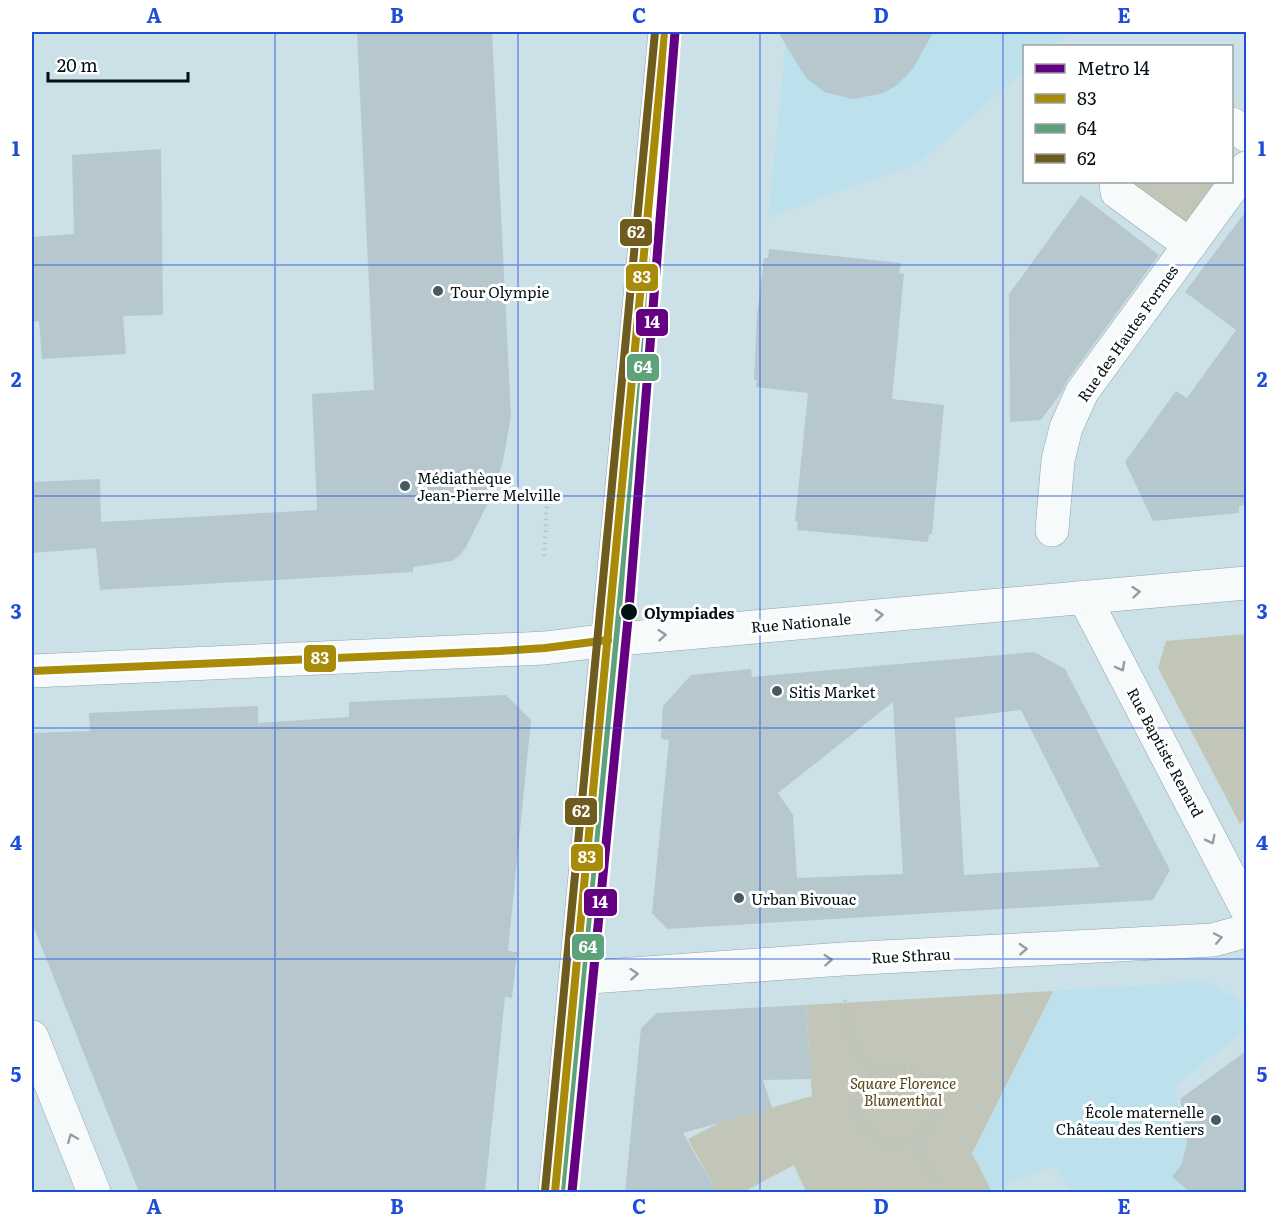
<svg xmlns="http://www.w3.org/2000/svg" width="1278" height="1224" viewBox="0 0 1278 1224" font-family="Literata,serif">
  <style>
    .built { fill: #bce1ed }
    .green { fill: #c2c6b8 }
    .building { fill: #b6c8cd; fill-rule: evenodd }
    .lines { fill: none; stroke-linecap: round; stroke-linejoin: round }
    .street-casing { stroke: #91a2a7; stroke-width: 34 }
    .secondary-casing { stroke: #91a2a7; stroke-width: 34 }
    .path { stroke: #bac1c3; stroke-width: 4; stroke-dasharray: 1.5 4.5; stroke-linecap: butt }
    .street { stroke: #f7fafb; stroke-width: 33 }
    .secondary { stroke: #f7fafb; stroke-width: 33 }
    .bus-1-casing { stroke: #fff; stroke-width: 12 }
    .bus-2-casing { stroke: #fff; stroke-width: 12 }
    .bus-3-casing { stroke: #fff; stroke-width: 12 }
    .bus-1 { stroke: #a78b09; stroke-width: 8 }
    .bus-2 { stroke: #5ea27c; stroke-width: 8 }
    .bus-3 { stroke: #6e5b1e; stroke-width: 8 }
    .metro-1-casing { stroke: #fff; stroke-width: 14 }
    .metro-1 { stroke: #640082; stroke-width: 9 }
    .oneway { stroke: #959d9f }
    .grid { fill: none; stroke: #1d4ed8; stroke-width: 1.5; stroke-opacity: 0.55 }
    .poi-dot { fill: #495a5f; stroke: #fff; stroke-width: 2 }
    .stop-dot { fill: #031116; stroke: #fff; stroke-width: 2 }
    .labels { text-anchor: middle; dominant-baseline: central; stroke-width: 6; stroke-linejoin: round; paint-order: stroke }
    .poi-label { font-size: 15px; fill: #031116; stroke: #fff; text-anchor: start }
    .street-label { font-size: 15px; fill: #031116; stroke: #fff }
    .stop-label { font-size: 15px; font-weight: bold; fill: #031116; stroke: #fff; text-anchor: start }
    .park-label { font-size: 15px; font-style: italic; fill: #564414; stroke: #fff }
    .line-badge { stroke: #fff; stroke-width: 2 }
    .badge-label { font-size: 16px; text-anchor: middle; font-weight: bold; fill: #fff }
    .neatline { fill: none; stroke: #1d4ed8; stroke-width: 2 }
    .grid-label { font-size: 20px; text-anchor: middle; font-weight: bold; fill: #1d4ed8 }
  </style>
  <rect width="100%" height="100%" fill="#cbe1e7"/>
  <g class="built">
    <path d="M787,32H1070L1053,46H1024V71L919,163L768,217Z"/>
    <path d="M1207,981L1238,999L1246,1014V1030L1176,1085L1177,1102L1183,1113L1187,1144L1181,1165L1173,1177L1189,1191L1186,1192H1073L1053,1166L991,1190L972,1153L1053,991Z"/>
  </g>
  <g class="green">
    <path d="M1127,182H1222L1186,224Z"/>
    <path d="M1246,634V817L1240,824L1158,668L1166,641Z"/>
    <path d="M1053,991L972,1153L992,1192H806L794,1165L743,1192H717L688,1139L719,1123L812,1096L806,1005Z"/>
  </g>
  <g class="building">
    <path d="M357,32H492L511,416L503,461L492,495L466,547L460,555L452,561L413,567V572L100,590L96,548L32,553V482L100,479L101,522L317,510L312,394L374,390Z"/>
    <path d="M778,32H933L913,69L897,85L884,93L853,99L824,92L806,78Z"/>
    <path d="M161,149L163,315L123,316L126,354L42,359L39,321L32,322V237L74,234L72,155Z"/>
    <path d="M1081,195L1159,255L1067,381L1061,393L1041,420L1010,422L1009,294Z"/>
    <path d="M1246,211V505L1239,506V513L1153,521L1125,462L1176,391L1187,398L1236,330L1185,292Z"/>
    <path d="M769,249L901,263L899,273L904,274L892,399L944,405L932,534H929L928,542L797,530L798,522L795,521L808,393L756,387L757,380H754L757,316L764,258H768Z"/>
    <path d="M1034,652L1065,669L1170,870L1153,900L667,929L652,913L669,740L661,739L663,706L691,675L751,669L752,677ZM893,702L903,874L797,878L793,815L778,793ZM1021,710L1100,867L964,875L955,718Z"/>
    <path d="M506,695L531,720L508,951L517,952L512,998L505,997L485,1192H139L32,923V733L90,731L89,713L258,706V723L349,717V702Z"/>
    <path d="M806,1005L811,1079L763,1080L772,1108L683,1133L717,1192H625L641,1028L657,1013Z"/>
    <path d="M1246,1051V1192H1190L1172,1177L1181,1165L1187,1144L1186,1126L1180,1099Z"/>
  </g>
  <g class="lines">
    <g class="street-casing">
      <g id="street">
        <path d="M1232,124L1246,135"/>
        <path d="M1116,182L1117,192L1190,245"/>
        <path d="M1052,530L1058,460L1066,428L1082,392L1246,168"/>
        <path d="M1084,597L1246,908"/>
        <path d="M576,978L843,959L1213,940L1246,931"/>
        <path d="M32,1037L94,1192"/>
      </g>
    </g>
    <g class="secondary-casing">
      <g id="secondary">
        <path d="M32,671L545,648L608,640L1246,583"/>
        <path d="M555,1192L665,32"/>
      </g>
    </g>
    <g class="path">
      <path d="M544,556L547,502"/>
      <path d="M845,1000L850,1040L871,1074"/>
      <circle cx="896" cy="1105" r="39"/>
      <path d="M915,1140L939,1192"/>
    </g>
    <use href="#street" class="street"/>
    <use href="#secondary" class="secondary"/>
    <g class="bus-1-casing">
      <g id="bus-1">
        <path d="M32,671L500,651L545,648L608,640"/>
        <path d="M555,1192L665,32"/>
      </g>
    </g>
    <g class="bus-2-casing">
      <path id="bus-2" d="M565,1192L675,33"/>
    </g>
    <g class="bus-3-casing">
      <path id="bus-3" d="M545,1191L655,32"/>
    </g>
    <use href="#bus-1" class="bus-1"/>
    <use href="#bus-2" class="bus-2"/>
    <use href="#bus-3" class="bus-3"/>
    <g class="metro-1-casing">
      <path id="metro-1" d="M572,1192L629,609L675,32"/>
    </g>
    <use href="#metro-1" class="metro-1"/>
  </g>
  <defs><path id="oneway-chevron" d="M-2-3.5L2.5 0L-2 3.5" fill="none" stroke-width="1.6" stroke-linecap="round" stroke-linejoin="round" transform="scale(1.5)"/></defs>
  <g class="oneway">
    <use href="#oneway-chevron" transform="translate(1136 592) rotate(-5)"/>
    <use href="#oneway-chevron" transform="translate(879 615) rotate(-5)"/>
    <use href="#oneway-chevron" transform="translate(662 635) rotate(-5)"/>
    <use href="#oneway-chevron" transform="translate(1121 667) rotate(62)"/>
    <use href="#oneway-chevron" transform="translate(1211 840) rotate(63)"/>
    <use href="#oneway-chevron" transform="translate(1218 938) rotate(-12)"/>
    <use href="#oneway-chevron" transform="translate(1023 949) rotate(-3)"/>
    <use href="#oneway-chevron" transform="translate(828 960) rotate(-4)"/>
    <use href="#oneway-chevron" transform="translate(634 974) rotate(-4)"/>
    <use href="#oneway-chevron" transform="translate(72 1138) rotate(-112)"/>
  </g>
  <path class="grid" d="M275,32V1192M518,32V1192M760,32V1192M1003,32V1192M32,265H1246M32,496H1246M32,728H1246M32,959H1246"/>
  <g class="poi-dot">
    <circle cx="438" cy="291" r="6"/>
    <circle cx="405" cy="486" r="6"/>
    <circle cx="777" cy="691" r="6"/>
    <circle cx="739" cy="898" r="6"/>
    <circle cx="1216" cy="1120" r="6"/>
  </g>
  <circle class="stop-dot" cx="629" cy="612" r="9"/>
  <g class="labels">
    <g class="poi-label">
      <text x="450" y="291">Tour Olympie</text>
      <text x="417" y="477">Médiathèque<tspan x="417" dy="17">Jean-Pierre Melville</tspan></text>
      <text x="789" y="691">Sitis Market</text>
      <text x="751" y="898">Urban Bivouac</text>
      <text x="1204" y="1111" text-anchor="end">École maternelle<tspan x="1204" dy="17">Château des Rentiers</tspan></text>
    </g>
    <g class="street-label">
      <text transform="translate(1127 333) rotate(-55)">Rue des Hautes Formes</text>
      <text transform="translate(801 622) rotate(-5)">Rue Nationale</text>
      <text transform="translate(1166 752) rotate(62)">Rue Baptiste Renard</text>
      <text transform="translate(911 955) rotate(-3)">Rue Sthrau</text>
    </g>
    <g class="stop-label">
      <text x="644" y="612">Olympiades</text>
    </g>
    <g class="park-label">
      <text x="903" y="1082">Square Florence<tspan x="903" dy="17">Blumenthal</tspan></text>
    </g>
  </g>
  <g class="line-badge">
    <rect x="619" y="218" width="34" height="29" rx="6" fill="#6e5b1e"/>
    <rect x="625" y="263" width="34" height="29" rx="6" fill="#a78b09"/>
    <rect x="635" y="308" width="34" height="29" rx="6" fill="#640082"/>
    <rect x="626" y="353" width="34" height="29" rx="6" fill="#5ea27c"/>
    <rect x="303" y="644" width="34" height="29" rx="6" fill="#a78b09"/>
    <rect x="564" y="797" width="34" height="29" rx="6" fill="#6e5b1e"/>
    <rect x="570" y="843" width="34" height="29" rx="6" fill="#a78b09"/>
    <rect x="583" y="888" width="35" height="29" rx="6" fill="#640082"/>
    <rect x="571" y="933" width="34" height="28" rx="6" fill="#5ea27c"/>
  </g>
  <g class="badge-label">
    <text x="636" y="238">62</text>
    <text x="642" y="283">83</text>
    <text x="652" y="328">14</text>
    <text x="643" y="373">64</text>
    <text x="320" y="664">83</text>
    <text x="581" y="817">62</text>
    <text x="587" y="863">83</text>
    <text x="600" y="908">14</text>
    <text x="588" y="953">64</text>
  </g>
  <rect width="1278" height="1224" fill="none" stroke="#ffffff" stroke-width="66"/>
  <rect x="1023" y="45" width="210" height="138" fill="#ffffff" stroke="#9aa0a2" stroke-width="1.5"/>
  <rect x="1035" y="64" width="30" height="9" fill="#640082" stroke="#9aa0a2" stroke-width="1.5"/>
  <text x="1077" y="75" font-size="18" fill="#031116">Metro 14</text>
  <rect x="1035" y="94" width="30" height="9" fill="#a78b09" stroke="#9aa0a2" stroke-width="1.5"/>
  <text x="1077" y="105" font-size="18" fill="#031116">83</text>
  <rect x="1035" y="124" width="30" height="9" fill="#5ea27c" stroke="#9aa0a2" stroke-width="1.5"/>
  <text x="1077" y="135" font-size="18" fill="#031116">64</text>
  <rect x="1035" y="154" width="30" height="9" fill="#6e5b1e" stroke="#9aa0a2" stroke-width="1.5"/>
  <text x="1077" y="165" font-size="18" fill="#031116">62</text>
  <path d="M48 72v9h140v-9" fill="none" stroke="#031116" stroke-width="3"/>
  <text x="57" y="72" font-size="18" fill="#031116" stroke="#ffffff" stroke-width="4.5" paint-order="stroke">20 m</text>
  <rect x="33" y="33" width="1212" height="1158" class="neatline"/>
  <g class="grid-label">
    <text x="154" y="23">A</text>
    <text x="397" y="23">B</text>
    <text x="639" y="23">C</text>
    <text x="881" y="23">D</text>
    <text x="1124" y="23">E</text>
    <text x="16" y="156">1</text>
    <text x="1262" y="156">1</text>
    <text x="16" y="387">2</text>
    <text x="1262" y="387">2</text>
    <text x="16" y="619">3</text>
    <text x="1262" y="619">3</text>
    <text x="16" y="850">4</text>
    <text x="1262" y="850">4</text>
    <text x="16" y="1082">5</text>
    <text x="1262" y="1082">5</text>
    <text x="154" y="1214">A</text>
    <text x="397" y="1214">B</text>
    <text x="639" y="1214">C</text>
    <text x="881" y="1214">D</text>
    <text x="1124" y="1214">E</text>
  </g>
</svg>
